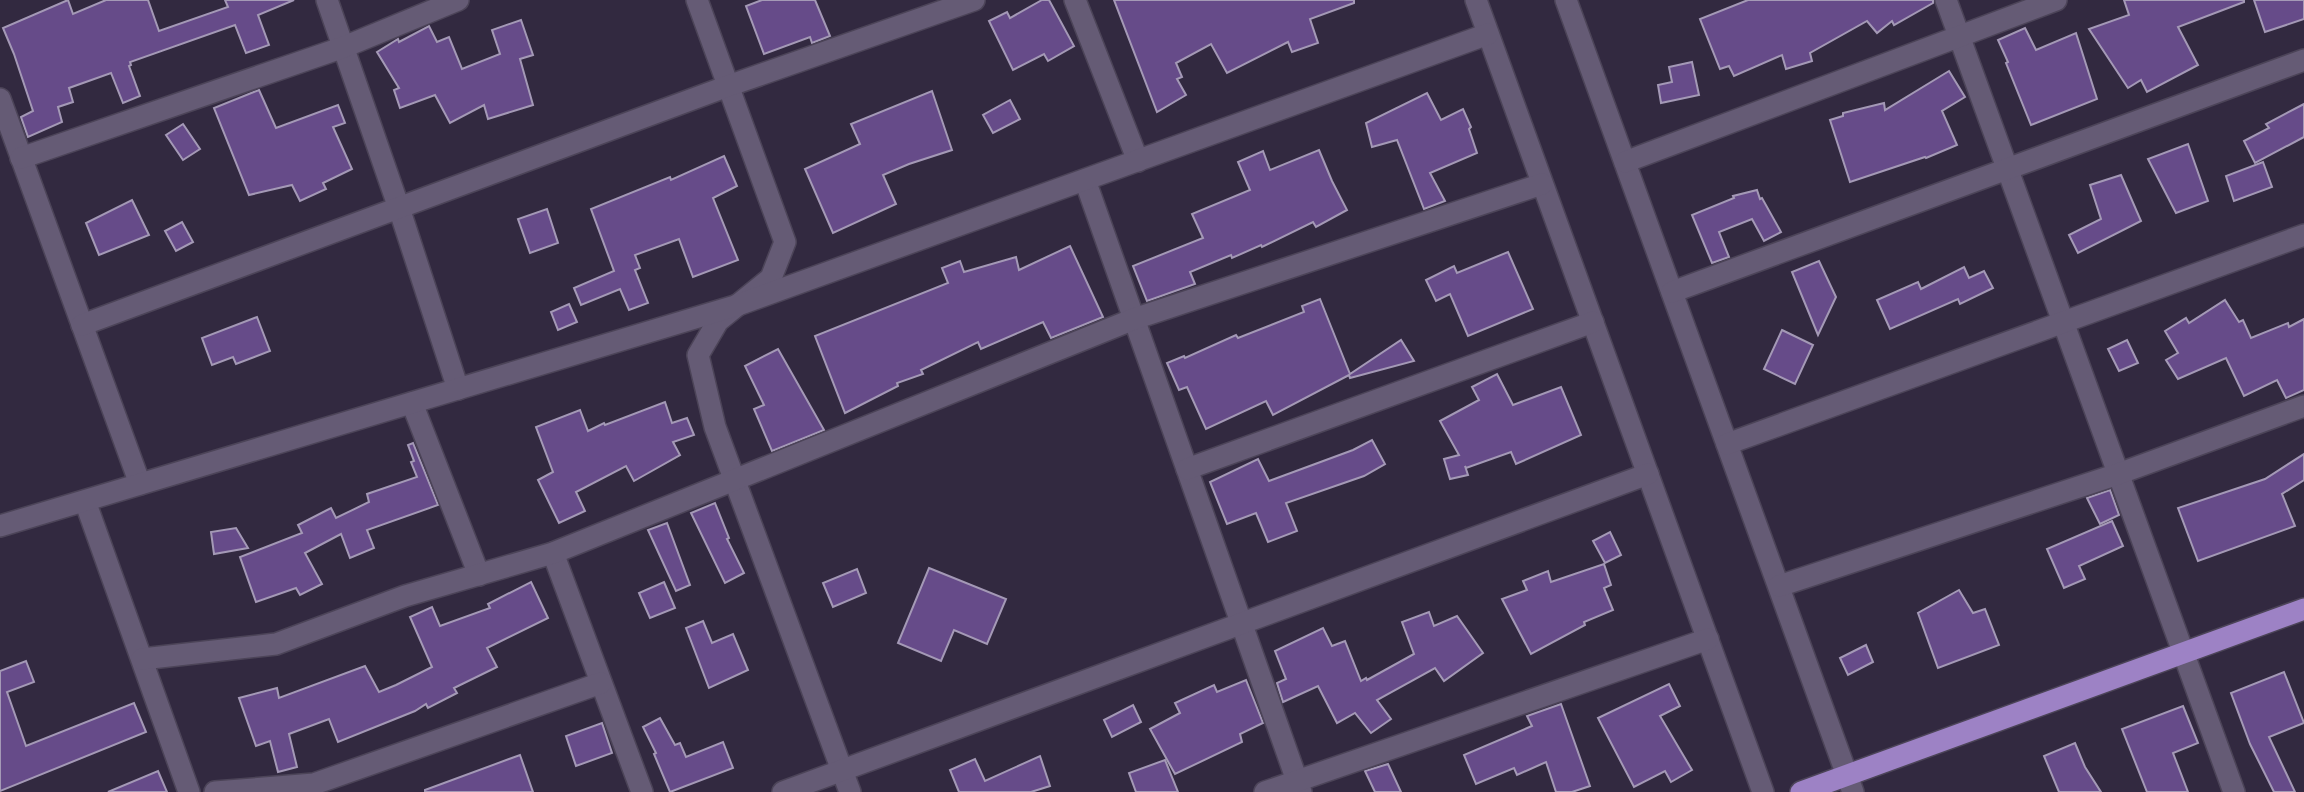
<svg xmlns="http://www.w3.org/2000/svg" width="2304" height="792" viewBox="0 0 2304 792" font-family="Raleway,sans-serif">
  <style>
    .building { fill: #664b89; stroke: #a499b6; stroke-width: 2 }
    .lines { fill: none; stroke-linecap: round; stroke-linejoin: round }
    .minor-casing { stroke: #4c4458; stroke-width: 24 }
    .major-casing { stroke: #4c4458; stroke-width: 24 }
    .minor { stroke: #655b75; stroke-width: 21 }
    .major { stroke: #9d82c5; stroke-width: 21 }
  </style>
  <rect width="100%" height="100%" fill="#322940"/>
  <g class="building">
    <path d="M68,0L73,14L106,0H148L159,31L228,7L225,0H294L258,15L269,45L246,53L235,25L130,62L131,65L129,66L140,96L123,103L111,73L69,88L73,102L58,107L62,122L28,137L21,117L33,111L14,54L3,28Z"/>
    <path d="M762,0H815L830,36L812,43L810,37L764,54L746,6Z"/>
    <path d="M1042,0H1049L1074,46L1048,61L1044,54L1013,70L989,21L1007,12L1010,18Z"/>
    <path d="M1114,0H1354V3L1310,19L1318,43L1292,52L1288,42L1227,73L1211,44L1176,63L1182,77L1177,79L1186,95L1157,112Z"/>
    <path d="M1748,0H1933V3L1894,25L1892,21L1877,33L1867,21L1810,53L1812,61L1786,69L1782,55L1734,76L1729,66L1720,69L1700,19Z"/>
    <path d="M2124,0H2244V2L2178,27L2198,65L2147,92L2141,80L2128,88L2089,29L2129,15Z"/>
    <path d="M2254,0H2304V19L2265,32Z"/>
    <path d="M521,20L533,55L520,59L533,105L488,119L484,105L450,123L435,95L400,108L394,90L399,88L377,52L398,39L399,42L429,26L437,42L449,37L462,69L500,54L492,30Z"/>
    <path d="M2025,28L2036,50L2076,33L2097,99L2031,125L2006,63L2008,62L1998,40Z"/>
    <path d="M1692,62L1699,95L1661,103L1658,85L1672,82L1669,67Z"/>
    <path d="M1949,71L1965,97L1942,111L1957,145L1926,158L1925,157L1850,182L1830,120L1843,116V113L1884,103L1885,110Z"/>
    <path d="M259,90L276,128L338,105L345,123L333,127L352,169L323,183L326,189L300,201L292,185L249,195L214,108Z"/>
    <path d="M932,91L952,150L909,164L883,175L896,204L833,233L805,169L860,144L851,124Z"/>
    <path d="M1427,93L1441,120L1463,109L1471,127L1469,129L1477,153L1430,173L1445,201L1424,209L1397,140L1372,147L1366,123Z"/>
    <path d="M1010,100L1020,119L993,133L983,115Z"/>
    <path d="M2304,104V137L2255,163L2244,141L2269,128L2266,124Z"/>
    <path d="M183,124L200,149L183,160L166,135Z"/>
    <path d="M2188,144L2208,201L2176,213L2148,159Z"/>
    <path d="M1319,150L1332,181L1347,210L1316,227L1313,222L1262,247L1261,245L1232,258L1231,255L1190,272L1195,284L1147,301L1133,266L1203,238L1192,214L1250,190L1238,162L1263,151L1270,170Z"/>
    <path d="M724,156L737,186L713,198L738,260L693,277L679,239L635,255L640,268L635,270L648,303L629,310L620,289L581,305L574,288L614,271L591,209L670,177L671,180Z"/>
    <path d="M2263,162L2272,187L2234,201L2226,176Z"/>
    <path d="M2121,175L2141,221L2078,253L2069,235L2101,219L2090,185Z"/>
    <path d="M1757,190L1760,199L1762,198L1781,232L1764,241L1752,219L1719,232L1729,257L1712,263L1692,215L1734,198L1733,196Z"/>
    <path d="M132,200L149,235L99,255L86,223Z"/>
    <path d="M547,209L558,243L530,253L518,219Z"/>
    <path d="M182,222L193,242L176,251L165,231Z"/>
    <path d="M1070,246L1103,317L1051,338L1043,322L981,349L978,342L921,370L923,374L897,383L898,386L845,413L815,336L948,283L942,268L960,261L964,272L1016,257L1019,270Z"/>
    <path d="M1508,252L1533,309L1468,336L1450,294L1436,301L1426,280L1454,266L1457,273Z"/>
    <path d="M1819,261L1836,297L1818,335L1792,272Z"/>
    <path d="M1964,267L1969,278L1984,271L1993,288L1960,304L1958,299L1890,329L1877,300L1918,282L1921,289Z"/>
    <path d="M1320,299L1350,374L1401,340L1414,361L1350,378L1349,375L1273,415L1266,401L1206,429L1187,387L1179,390L1167,363L1184,356L1185,358L1236,335L1238,338L1304,312L1302,306Z"/>
    <path d="M2225,300L2239,322L2243,320L2251,338L2288,323L2289,327L2304,319V390L2286,398L2277,380L2244,396L2226,358L2178,379L2166,360L2178,353L2165,331L2186,318L2189,323Z"/>
    <path d="M569,304L577,322L558,330L551,312Z"/>
    <path d="M257,317L270,351L236,364L233,357L212,365L202,338Z"/>
    <path d="M1782,330L1813,345L1795,384L1764,369Z"/>
    <path d="M2127,340L2138,363L2119,371L2108,349Z"/>
    <path d="M778,349L824,430L772,451L754,409L764,405L745,366Z"/>
    <path d="M1497,374L1513,405L1561,387L1581,435L1516,464L1511,452L1466,468L1465,466L1468,475L1450,479L1444,459L1459,455L1440,421L1479,400L1472,387Z"/>
    <path d="M665,402L672,423L687,418L694,435L673,442L680,455L634,481L626,466L576,492L585,511L559,523L538,480L553,472L536,427L580,410L588,431L604,423L605,425Z"/>
    <path d="M1372,440L1385,464L1364,476L1286,503L1297,531L1268,542L1256,513L1227,524L1210,482L1258,459L1269,481L1353,450Z"/>
    <path d="M413,443L438,505L367,530L374,548L350,558L341,534L305,553L322,584L300,595L296,588L256,602L240,557L302,533L298,525L331,508L336,518L369,502L367,494L417,477L411,462L414,461L408,445Z"/>
    <path d="M2304,454V480L2282,494L2295,526L2198,561L2178,508L2265,479Z"/>
    <path d="M2110,490L2119,515L2100,524L2087,498Z"/>
    <path d="M715,503L729,538L727,539L744,573L725,583L691,513Z"/>
    <path d="M2112,521L2123,546L2079,566L2085,579L2064,588L2047,549Z"/>
    <path d="M667,523L690,585L676,591L648,530Z"/>
    <path d="M236,528L248,548L214,554L211,532Z"/>
    <path d="M1610,532L1621,555L1605,563L1593,541Z"/>
    <path d="M1604,564L1611,585L1604,588L1613,610L1584,622L1585,625L1531,654L1502,599L1527,590L1523,581L1548,571L1551,582Z"/>
    <path d="M929,568L1006,599L987,644L954,630L941,661L898,643Z"/>
    <path d="M857,569L866,593L833,607L823,583Z"/>
    <path d="M531,582L548,618L487,648L497,667L454,688L457,693L428,708L426,704L415,711L338,742L329,719L289,734L297,767L278,772L270,741L256,746L239,698L277,688L279,698L365,666L379,692L396,685L432,667L410,617L432,607L440,626L490,608L488,604Z"/>
    <path d="M664,582L675,608L650,618L639,593Z"/>
    <path d="M1959,590L1973,613L1985,609L1999,645L1938,668L1918,613Z"/>
    <path d="M1429,612L1434,626L1457,616L1483,653L1444,681L1435,668L1377,700L1391,719L1371,733L1355,713L1337,723L1318,686L1283,702L1277,683L1286,679L1275,651L1323,628L1332,646L1345,641L1361,681L1366,678L1367,680L1414,654L1402,622Z"/>
    <path d="M703,621L712,643L733,634L748,670L709,688L686,628Z"/>
    <path d="M1866,645L1873,662L1848,675L1840,658Z"/>
    <path d="M26,661L34,682L7,692L26,746L134,703L146,732L0,791V671Z"/>
    <path d="M2284,672L2304,723L2269,737L2295,792H2274L2250,744L2231,693Z"/>
    <path d="M1246,680L1263,723L1240,734L1242,742L1175,774L1150,729L1180,713L1175,703L1214,685L1217,692Z"/>
    <path d="M1669,684L1680,706L1660,716L1692,770L1671,782L1665,771L1634,787L1598,718Z"/>
    <path d="M1561,704L1590,786L1572,792H1556L1546,762L1517,775L1514,768L1476,784L1464,755L1532,726L1527,716Z"/>
    <path d="M1133,705L1141,722L1112,737L1104,720Z"/>
    <path d="M2183,706L2198,743L2173,753L2188,792H2147L2122,729Z"/>
    <path d="M660,718L675,745L680,743L686,757L723,742L733,768L670,792L654,754L656,753L643,727Z"/>
    <path d="M602,723L612,753L576,766L566,736Z"/>
    <path d="M2075,743L2085,767L2101,792H2059L2044,756Z"/>
    <path d="M520,755L533,792H425V790Z"/>
    <path d="M1040,756L1050,786L1031,792H959L950,770L975,759L985,781Z"/>
    <path d="M1165,760L1178,792H1136L1129,773Z"/>
    <path d="M1388,764L1401,792H1375L1365,771Z"/>
    <path d="M158,771L167,792H108Z"/>
  </g>
  <g class="lines">
    <g class="minor-casing">
      <g id="minor">
        <path d="M327,0L399,208L458,389"/>
        <path d="M697,0L785,242L771,278L718,321L698,355L715,427L850,792"/>
        <path d="M1075,0L1138,161"/>
        <path d="M1476,0L1763,792"/>
        <path d="M1566,0L1853,792"/>
        <path d="M1946,0L2234,792"/>
        <path d="M0,99L140,484"/>
        <path d="M21,158L344,47L458,0"/>
        <path d="M1625,162L2056,0"/>
        <path d="M1085,180L1301,792"/>
        <path d="M1672,292L2304,60"/>
        <path d="M82,325L728,86L974,0"/>
        <path d="M412,403L479,575"/>
        <path d="M1727,444L2304,235"/>
        <path d="M1187,469L1593,322"/>
        <path d="M85,501L189,792"/>
        <path d="M0,526L735,306L1488,34"/>
        <path d="M553,553L642,792"/>
        <path d="M1779,586L2118,474L2304,406"/>
        <path d="M142,659L276,644L405,596L553,553L1134,319L1542,184"/>
        <path d="M215,792L314,784L601,683"/>
        <path d="M783,792L1648,474"/>
        <path d="M1265,792L1708,639"/>
      </g>
    </g>
    <g class="major-casing">
      <path id="major" d="M1801,792L2304,609"/>
    </g>
    <use href="#minor" class="minor"/>
    <use href="#major" class="major"/>
  </g>
</svg>
